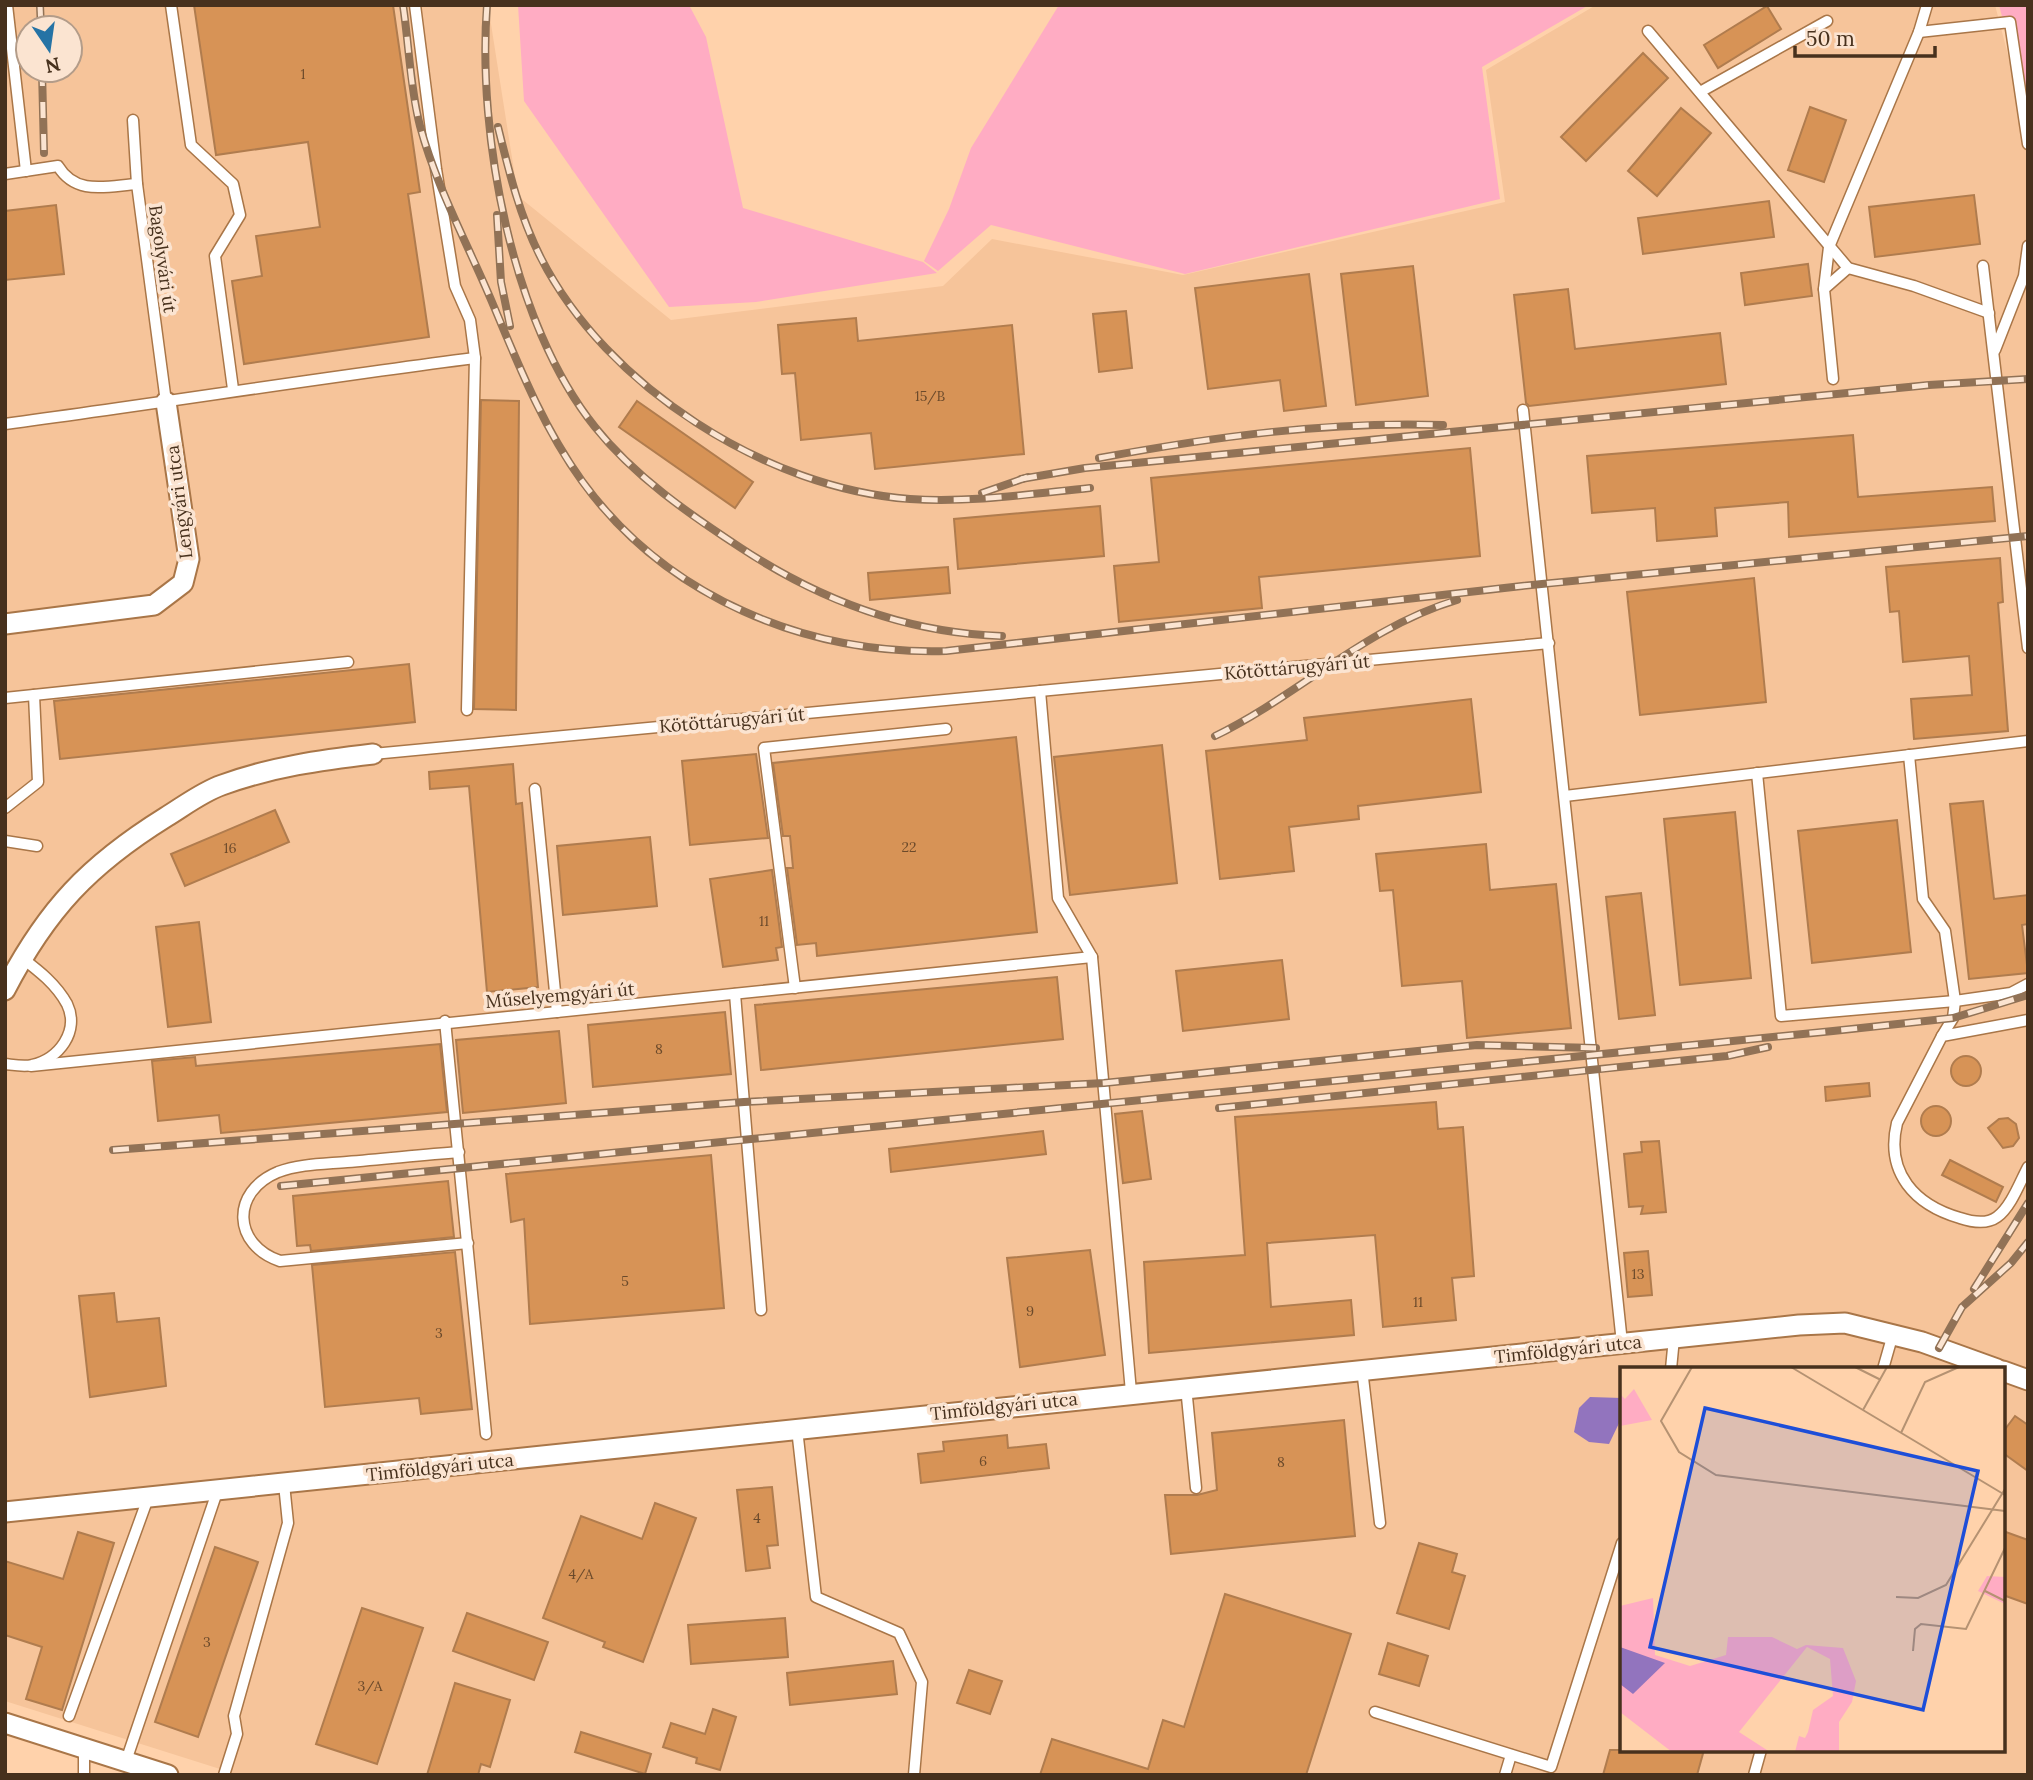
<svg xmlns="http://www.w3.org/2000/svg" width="2033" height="1780" viewBox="0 0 2033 1780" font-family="Lora,serif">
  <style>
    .built { fill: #f6c49a; fill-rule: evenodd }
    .green { fill: #ffacc3 }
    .water { fill: #9274be }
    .building { fill: #d79356; stroke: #b07c4e; stroke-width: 2 }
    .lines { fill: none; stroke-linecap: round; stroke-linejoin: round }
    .service-casing { stroke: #a97648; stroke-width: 13 }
    .minor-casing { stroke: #a97648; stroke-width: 23 }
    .service { stroke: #fff; stroke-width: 10 }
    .minor { stroke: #fff; stroke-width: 19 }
    .rail-casing { stroke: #917256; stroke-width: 8 }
    .rail { stroke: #fbe4d1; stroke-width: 5; stroke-dasharray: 16; stroke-linecap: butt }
    .labels { text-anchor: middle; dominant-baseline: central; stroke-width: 7; stroke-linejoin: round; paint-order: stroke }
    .number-label { font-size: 14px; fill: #6b4a2b }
    .street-label { font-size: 18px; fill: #47311d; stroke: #fbe4d1 }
    .inset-road { fill: none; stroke: #b59272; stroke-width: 2 }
    .view { fill: #1d4ed8; fill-opacity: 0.15; stroke: #1d4ed8; stroke-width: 3.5 }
    .inset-edge { fill: none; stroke: #47311d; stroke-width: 3.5 }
  </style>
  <rect width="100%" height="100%" fill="#ffd2ab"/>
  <path class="built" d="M5,5H488L518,196L671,320L943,286L992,239L1183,275L1505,202L1486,70L1596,5H1995L2028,132V1775H239L5,1701ZM28,28H70V70H28ZM1622,1369H2003V1750H1622Z"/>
  <g class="green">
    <path d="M518,5H689L706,37L743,208L923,262L937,273L756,302L669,307L524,101Z"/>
    <path d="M1059,5H1589L1482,67L1500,199L1185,274L991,225L938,271L924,261L949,209L971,148Z"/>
    <path d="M1999,5H2028V116Z"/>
  </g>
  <path class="water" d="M1590,1397L1622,1398V1417L1609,1444L1589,1442L1574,1432L1579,1408Z"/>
  <g class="building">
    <path d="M194,5H393L420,192L408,194L429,337L244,364L232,281L262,276L256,236L320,227L308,142L216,155Z"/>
    <path d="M1767,6L1781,29L1718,68L1704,45Z"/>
    <path d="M1643,53L1668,78L1586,161L1561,137Z"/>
    <path d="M1810,107L1846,120L1824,182L1788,170Z"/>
    <path d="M1681,108L1711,133L1657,196L1628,171Z"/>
    <path d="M1974,195L1980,244L1875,257L1869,207Z"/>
    <path d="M1769,201L1774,237L1643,254L1638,218Z"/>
    <path d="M56,205L64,274L5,280V211Z"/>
    <path d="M1808,264L1812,296L1745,305L1741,273Z"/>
    <path d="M1413,266L1428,396L1356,405L1341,274Z"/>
    <path d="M1309,274L1326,406L1284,411L1280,380L1208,389L1195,288Z"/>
    <path d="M1568,289L1575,349L1720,333L1726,384L1529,406L1526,403L1514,295Z"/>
    <path d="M1126,311L1132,368L1099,372L1093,314Z"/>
    <path d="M856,318L858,341L1012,325L1024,454L875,469L871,433L801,440L795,373L782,374L778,325Z"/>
    <path d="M481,400L519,401L516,710L474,709Z"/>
    <path d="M637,401L753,482L735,508L619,427Z"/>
    <path d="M1853,435L1858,497L1992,487L1995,521L1789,537L1788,502L1715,508L1717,536L1657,541L1655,508L1592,513L1587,456Z"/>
    <path d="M1470,448L1480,556L1259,577L1262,608L1119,622L1114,566L1159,562L1151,478Z"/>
    <path d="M1100,506L1104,556L958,569L954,519Z"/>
    <path d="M2000,558L2003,602L1998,603L2008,731L1914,739L1911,699L1972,695L1969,656L1903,662L1899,611L1890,612L1886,567Z"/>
    <path d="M948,567L950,593L870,600L868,573Z"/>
    <path d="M1754,578L1766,702L1640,715L1627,592Z"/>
    <path d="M409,664L415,722L60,759L54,701Z"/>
    <path d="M1471,699L1481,792L1358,806L1359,819L1289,827L1294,871L1220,879L1206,751L1307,740L1304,718Z"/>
    <path d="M1016,737L1037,932L817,956L816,943L797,945L787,868H793L790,836H783L773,763Z"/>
    <path d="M1162,745L1177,883L1070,895L1054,757Z"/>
    <path d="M756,754L768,838L690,845L682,761Z"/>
    <path d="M513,764L516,804L522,803L538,987L487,992L469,786L430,789L429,772Z"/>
    <path d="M1983,801L1994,899L2028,895V924L2022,925L2028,973L1969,979L1950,804Z"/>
    <path d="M275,810L289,842L185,886L171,854Z"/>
    <path d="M1735,812L1751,978L1680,985L1664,819Z"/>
    <path d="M1897,820L1911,952L1812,963L1798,831Z"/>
    <path d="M650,837L657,906L563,915L557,846Z"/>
    <path d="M1486,844L1490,890L1556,884L1571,1028L1467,1038L1462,981L1402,986L1393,890L1380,891L1376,854Z"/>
    <path d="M772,870L782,947L776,948L778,960L723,967L710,879Z"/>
    <path d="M1641,893L1655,1015L1619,1019L1606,897Z"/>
    <path d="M199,922L211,1022L168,1027L156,927Z"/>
    <path d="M1282,960L1289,1019L1183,1031L1176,971Z"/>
    <path d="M1057,977L1063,1039L761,1070L755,1005Z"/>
    <path d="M725,1012L731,1074L593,1087L588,1025Z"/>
    <path d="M559,1031L566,1103L463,1113L456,1040Z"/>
    <path d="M440,1044L447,1112L221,1133L219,1115L158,1121L152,1061L195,1057L196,1066Z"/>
    <circle cx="1966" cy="1071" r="15"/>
    <path d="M1869,1083L1870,1096L1826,1101L1825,1087Z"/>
    <path d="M1436,1102L1438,1129L1463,1127L1474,1276L1452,1278L1456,1320L1383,1327L1375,1235L1267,1243L1271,1307L1351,1300L1354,1335L1149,1353L1144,1262L1245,1255L1235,1117Z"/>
    <circle cx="1936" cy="1121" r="15"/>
    <path d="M1142,1111L1151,1179L1123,1183L1115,1114Z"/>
    <path d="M2008,1118L2016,1124L2019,1138L2013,1146L2003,1148L1988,1128L1999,1119Z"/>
    <path d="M1043,1131L1046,1154L891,1172L889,1149Z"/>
    <path d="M1659,1141L1666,1212L1641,1214L1643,1206L1629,1207L1624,1154L1642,1152L1641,1142Z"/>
    <path d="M711,1155L724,1308L530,1324L524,1219L511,1222L506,1174Z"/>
    <path d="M1950,1160L2003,1187L1996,1202L1942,1175Z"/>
    <path d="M448,1181L454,1237L311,1251L310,1245L297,1246L293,1196Z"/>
    <path d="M1090,1250L1105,1355L1020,1367L1007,1258Z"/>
    <path d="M1648,1251L1652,1295L1628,1297L1624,1253Z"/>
    <path d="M455,1252L472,1409L421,1414L419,1398L325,1407L312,1265Z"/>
    <path d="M114,1293L117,1322L159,1318L166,1386L90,1397L79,1296Z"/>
    <path d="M2015,1416L2028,1425V1471L2003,1453V1432Z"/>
    <path d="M1344,1420L1355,1536L1171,1554L1165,1495H1197L1217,1490L1212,1433Z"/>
    <path d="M1007,1435L1008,1448L1046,1444L1049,1468L921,1483L918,1454L944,1451L943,1442Z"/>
    <path d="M772,1487L778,1545L767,1546L770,1568L746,1571L737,1490Z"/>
    <path d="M655,1503L696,1518L643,1662L603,1647L605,1642L543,1618L581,1516L642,1539Z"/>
    <path d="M2003,1531L2028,1540V1604L2003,1595Z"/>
    <path d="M78,1532L114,1543L62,1710L26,1699L42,1647L5,1635V1561L63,1579Z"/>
    <path d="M1419,1543L1457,1554L1452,1572L1465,1576L1449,1629L1397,1613Z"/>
    <path d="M215,1547L258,1562L198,1737L155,1722Z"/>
    <path d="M1225,1594L1351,1634L1306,1775H1040L1052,1739L1148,1769L1163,1720L1184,1727Z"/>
    <path d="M362,1608L423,1628L377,1764L316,1744Z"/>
    <path d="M467,1613L548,1642L534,1680L453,1651Z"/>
    <path d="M785,1618L788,1657L691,1664L688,1625Z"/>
    <path d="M1388,1643L1428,1656L1419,1686L1379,1674Z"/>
    <path d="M893,1661L897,1694L790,1705L787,1673Z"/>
    <path d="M969,1670L1002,1681L990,1714L957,1703Z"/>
    <path d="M455,1683L510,1700L490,1767L481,1764L478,1775H427Z"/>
    <path d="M713,1709L736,1717L720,1770L696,1763L697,1758L663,1747L671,1723L705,1734Z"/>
    <path d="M581,1732L651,1754L645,1774L575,1752Z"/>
    <path d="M1610,1750H1704L1697,1775H1603Z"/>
  </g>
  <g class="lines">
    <g class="service-casing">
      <g id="service">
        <path d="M7,5L26,171"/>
        <path d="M171,5L191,145L233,184L240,215L215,256L233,389"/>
        <path d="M415,5L436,169L455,286L470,320L475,358L467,710"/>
        <path d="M1648,31L1848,268L1914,286L1989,313"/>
        <path d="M1919,32L2010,22L2028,144"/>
        <path d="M1700,92L1827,21"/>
        <path d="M133,120L137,184L166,402"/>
        <path d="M5,174L58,166C76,196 107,186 137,184"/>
        <path d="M1983,266L2028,648"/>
        <path d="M1824,289L1829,247L1919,32L1927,5"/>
        <path d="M1995,350L2024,276L2028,246"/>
        <path d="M1833,379L1824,289L1848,268"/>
        <path d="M1523,410L1622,1343"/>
        <path d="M5,424C162,403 318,378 475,358"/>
        <path d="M1040,691L1058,898L1092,957L1131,1392"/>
        <path d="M5,698L348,662"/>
        <path d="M373,754L1549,643"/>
        <path d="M1909,755L1923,899L1945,931L1955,1001L1953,1018L1942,1036"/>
        <path d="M1757,773L1781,1016L1955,1001L2011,993L2028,984"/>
        <path d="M535,789L557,1012"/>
        <path d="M1565,796L2028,741"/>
        <path d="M5,808L38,782L34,695"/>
        <path d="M5,841L37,846"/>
        <path d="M795,988L764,748L946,729"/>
        <path d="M735,994L761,1310"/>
        <path d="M2028,1020L1942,1036L1897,1123C1885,1173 1915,1205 1960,1218C1972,1222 1986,1225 1997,1217C2011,1207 2020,1182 2028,1167"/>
        <path d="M445,1021L486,1434"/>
        <path d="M5,1064C14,1065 24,1067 32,1065C59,1059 80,1031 67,1004C56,984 39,971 22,958"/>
        <path d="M31,1066L1092,957"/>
        <path d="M459,1152C421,1155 384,1159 347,1162C324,1164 299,1164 278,1172C230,1192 233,1245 280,1261L468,1243"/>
        <path d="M1362,1369L1380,1523"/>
        <path d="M1671,1369L1674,1338"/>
        <path d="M1883,1369L1893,1334"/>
        <path d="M1186,1387L1196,1488"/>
        <path d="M797,1429L816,1597L899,1633L922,1682L914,1775"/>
        <path d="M1375,1712L1551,1767L1622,1543"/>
        <path d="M69,1716L148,1498"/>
        <path d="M126,1761L217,1492"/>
        <path d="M84,1775V1747"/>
        <path d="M224,1775L237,1734L234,1716L288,1523L284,1484"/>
        <path d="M1505,1775L1511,1755"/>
        <path d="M1754,1775L1761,1750"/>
      </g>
    </g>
    <g class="minor-casing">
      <g id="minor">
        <path d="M5,624L154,605L183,583L189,559L166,402"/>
        <path d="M5,990C47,909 89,865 166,817C184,806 202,792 222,785C271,767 321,760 373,754"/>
        <path d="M2003,1371L2028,1380"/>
        <path d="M5,1512L1799,1325L1845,1323L1922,1342L1997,1369"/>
        <path d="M5,1723L168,1775"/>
      </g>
    </g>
    <use href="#service" class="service"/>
    <use href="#minor" class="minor"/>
    <g class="rail-casing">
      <g id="rail">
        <path d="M40,5L41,28"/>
        <path d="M403,5C409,45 410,87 420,126C436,186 468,245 492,302C518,364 543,427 582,481C666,597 806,655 946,651L1522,586L2028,536"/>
        <path d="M487,5C477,135 512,324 595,427C634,476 689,514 741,548C820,600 906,633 1002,636"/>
        <path d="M42,70L44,153"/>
        <path d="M498,127C509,172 520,217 541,258C606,386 767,489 910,499C970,503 1030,494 1090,488"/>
        <path d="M497,215L501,282L510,326"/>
        <path d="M1099,458C1213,437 1327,421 1443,425"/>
        <path d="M1021,479L1085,468L1929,385L2028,379"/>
        <path d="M982,493L1028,477"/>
        <path d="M1215,736C1299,695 1366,627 1457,600"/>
        <path d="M1219,1108L1727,1056L1768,1047"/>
        <path d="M113,1150L744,1102L1104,1083L1477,1045L1596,1048"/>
        <path d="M281,1186L1833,1031L1953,1018L2028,995"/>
        <path d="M1974,1289L2028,1203"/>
        <path d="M1939,1348L1962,1307L2011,1263L2028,1242"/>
      </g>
    </g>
    <use href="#rail" class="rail"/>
  </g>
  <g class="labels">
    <g class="number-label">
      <text x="303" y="74">1</text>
      <text x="930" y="396">15/B</text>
      <text x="909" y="847">22</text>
      <text x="230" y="848">16</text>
      <text x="764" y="921">11</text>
      <text x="659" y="1049">8</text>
      <text x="1638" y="1274">13</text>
      <text x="625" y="1281">5</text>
      <text x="1418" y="1302">11</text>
      <text x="1030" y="1311">9</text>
      <text x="439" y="1333">3</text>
      <text x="983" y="1461">6</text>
      <text x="1281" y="1462">8</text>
      <text x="757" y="1518">4</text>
      <text x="581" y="1574">4/A</text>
      <text x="207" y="1642">3</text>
      <text x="370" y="1686">3/A</text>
    </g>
    <g class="street-label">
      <text transform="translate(163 259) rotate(82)">Bagolyvári út</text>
      <text transform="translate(179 502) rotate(-97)">Lengyári utca</text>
      <text transform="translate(1297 667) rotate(-5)">Kötöttárugyári út</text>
      <text transform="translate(732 720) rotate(-5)">Kötöttárugyári út</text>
      <text transform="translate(560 995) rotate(-5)">Műselyemgyári út</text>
      <text transform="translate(1568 1349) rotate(-6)">Timföldgyári utca</text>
      <text transform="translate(1004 1406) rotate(-6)">Timföldgyári utca</text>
      <text transform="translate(440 1467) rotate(-6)">Timföldgyári utca</text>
    </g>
  </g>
  <g transform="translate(1620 1367)">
    <rect width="385" height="385" fill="#ffd2ab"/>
    <path d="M14,22L32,53L0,59V27L5,32ZM367,209L385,210V237L358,224ZM33,231L35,288L70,299L106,288L108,270H152L177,282L186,278L223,281L236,314L232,335L219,355V385H175L179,369L185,371L188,365L193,343L213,329L210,292L187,280L119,365L150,385H52L0,345V239Z" fill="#ffacc3"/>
    <path d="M0,280L45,296L13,327L0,317Z" fill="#9274be"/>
    <path class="inset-road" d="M72,0L41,54L59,85L96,108L385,144M171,0L385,128M235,0L261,13M243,43L267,0M281,66L305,15L339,0M365,224L385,234M276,230L298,231L326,218L385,122M293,284L295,262L301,257L346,262L385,181"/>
    <path class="view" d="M85,41L358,104L303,343L30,280Z"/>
    <rect width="385" height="385" class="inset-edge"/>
  </g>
  <rect width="2033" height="1780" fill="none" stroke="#47311d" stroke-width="14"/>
  <g transform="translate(49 49) rotate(167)"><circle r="33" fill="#fbe4d1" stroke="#b39c89" stroke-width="2"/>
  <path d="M0-5L12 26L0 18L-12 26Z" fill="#2573a5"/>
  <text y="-10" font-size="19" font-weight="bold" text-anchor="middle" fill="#47311d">N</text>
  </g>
  <path d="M1795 46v10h140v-10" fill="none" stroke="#47311d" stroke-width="3.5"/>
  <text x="1806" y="46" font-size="21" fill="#47311d" stroke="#fbe4d1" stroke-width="5" paint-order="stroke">50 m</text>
</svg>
